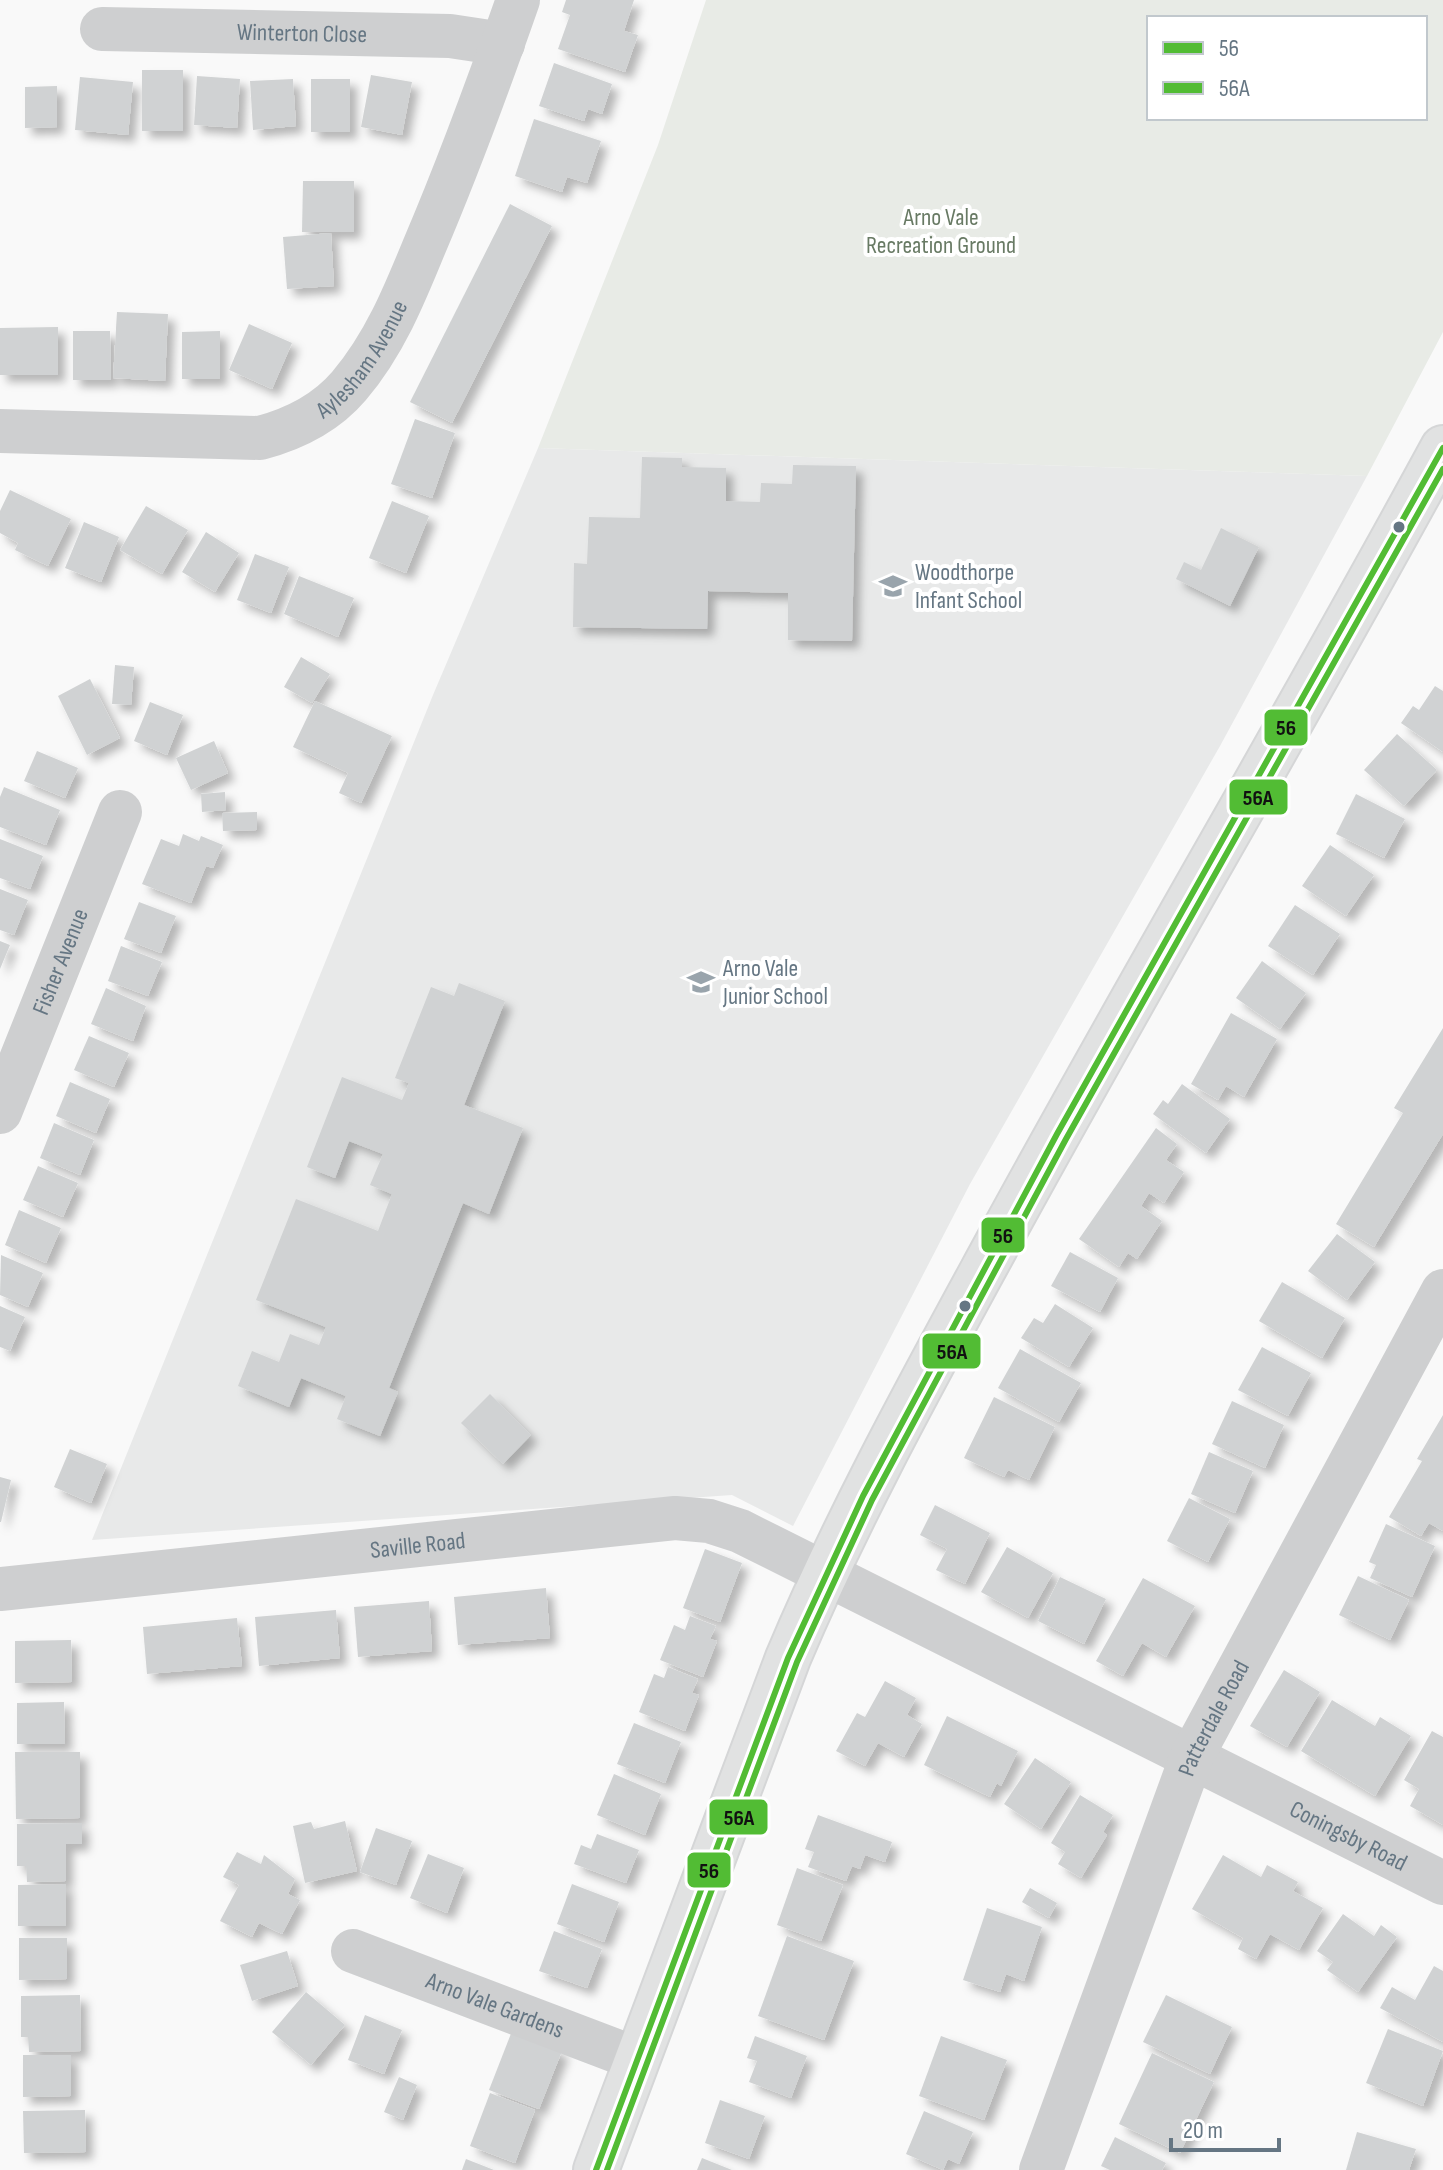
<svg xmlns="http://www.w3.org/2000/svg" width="1443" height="2170" viewBox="0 0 1443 2170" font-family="'Sofia Sans Condensed',sans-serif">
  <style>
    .built { fill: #e8e9e9 }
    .green { fill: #e8ebe6; fill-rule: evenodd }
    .building { fill: #d0d2d3; filter: url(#shadow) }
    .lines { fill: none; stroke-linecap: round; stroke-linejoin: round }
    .major-casing { stroke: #d5d6d7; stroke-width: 48 }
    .minor { stroke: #cecfd0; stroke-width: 44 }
    .major { stroke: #e1e2e2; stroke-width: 44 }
    .bus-1-casing { stroke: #fff; stroke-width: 12 }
    .bus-2-casing { stroke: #fff; stroke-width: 12 }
    .bus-1 { stroke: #52bc34; stroke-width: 6 }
    .bus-2 { stroke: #52bc34; stroke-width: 6 }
    .bus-dot { fill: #657683; stroke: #fff; stroke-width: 3 }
    .labels { text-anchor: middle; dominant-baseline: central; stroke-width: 8; stroke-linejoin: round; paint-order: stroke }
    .street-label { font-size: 24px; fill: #657683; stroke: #fff }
    .park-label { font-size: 24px; fill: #687a64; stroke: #fff }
    .poi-label { font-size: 24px; fill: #657683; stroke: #fff; text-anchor: start }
    .line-badge { stroke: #fff; stroke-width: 3 }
    .pale-badge-label { font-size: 22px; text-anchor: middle; font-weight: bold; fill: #111 }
  </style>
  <defs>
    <filter id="shadow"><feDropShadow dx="7" dy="7" stdDeviation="4" flood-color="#0004"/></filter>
  </defs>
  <rect width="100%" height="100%" fill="#f9f9f9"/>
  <path class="built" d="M538,448L1367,476L1220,746L970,1184L793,1526L732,1495L92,1540L433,695Z"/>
  <path class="green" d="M706,0H1443V332L1367,476L538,448L658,145ZM1149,18H1425V118H1149Z"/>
  <g class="building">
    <path d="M566,0H634L624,31L638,35L625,72L558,49L570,15L562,12Z"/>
    <path d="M554,63L612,84L602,114L588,109L584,121L539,106Z"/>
    <rect x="142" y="70" width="41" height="61"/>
    <path d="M371,75L412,82L402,135L361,127Z"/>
    <path d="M197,76L240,79L237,128L194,125Z"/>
    <path d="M80,77L133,82L128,135L75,130Z"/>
    <path d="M293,79L296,126L253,130L250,81Z"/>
    <rect x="311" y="79" width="39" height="53"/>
    <path d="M57,86V127L25,128V87Z"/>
    <path d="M534,119L601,141L587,183L567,177L562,192L515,176Z"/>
    <path d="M303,181H354V232H302Z"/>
    <path d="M510,204L552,226L452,423L410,402Z"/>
    <path d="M331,233L334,286L287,289L283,237Z"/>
    <path d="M117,312L168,314L165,381L113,378Z"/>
    <path d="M249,324L292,343L272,389L229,370Z"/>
    <path d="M58,327V375H0V328Z"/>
    <path d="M73,331H110L111,380H73Z"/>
    <path d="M220,331V379H182V332Z"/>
    <path d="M415,419L455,433L432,498L391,484Z"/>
    <path d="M642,457L682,458V467L726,468V501L760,502L761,483L792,484L793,465L856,466L852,641L788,640V593L708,591L707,629L573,627L574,563L587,564L589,517L640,518Z"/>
    <path d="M10,490L71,519L48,566L15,550L18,543L0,533V511Z"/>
    <path d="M392,501L429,516L406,573L369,558Z"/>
    <path d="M146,506L188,530L162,574L120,550Z"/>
    <path d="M84,522L119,537L101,582L65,568Z"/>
    <path d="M1221,528L1259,547L1230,606L1176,579L1184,562L1201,570Z"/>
    <path d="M206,532L239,553L215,592L182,572Z"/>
    <path d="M255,554L289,567L271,613L237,600Z"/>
    <path d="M299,576L354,598L338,637L284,614Z"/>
    <path d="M301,657L330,674L312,703L284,687Z"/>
    <path d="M115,665L134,667L131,705L112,704Z"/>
    <path d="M90,679L120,738L87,755L58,696Z"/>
    <path d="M1435,686L1443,691V752L1401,723L1413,706L1419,710Z"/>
    <path d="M315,701L392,736L361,803L339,793L348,773L293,747Z"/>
    <path d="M150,702L183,715L167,755L134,741Z"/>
    <path d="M1397,734L1437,770L1404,806L1364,770Z"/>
    <path d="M214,741L228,773L191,790L176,758Z"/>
    <path d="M37,751L78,768L65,798L24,781Z"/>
    <path d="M4,787L60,810L46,845L0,827V797Z"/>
    <path d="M225,792L226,810L202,812L201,794Z"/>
    <path d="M1356,794L1405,819L1384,858L1336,834Z"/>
    <path d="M257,812V830L223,831L222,813Z"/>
    <path d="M183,834L199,841L201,836L223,845L213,868L206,866L191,903L142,884L161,839L179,846Z"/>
    <path d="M0,839L43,856L30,889L0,878Z"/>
    <path d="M1330,845L1374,875L1346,916L1302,886Z"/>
    <path d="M0,889L28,900L14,935L0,930Z"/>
    <path d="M139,902L176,916L161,953L124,939Z"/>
    <path d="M1295,905L1340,934L1313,975L1268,946Z"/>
    <path d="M0,941L10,945L0,969Z"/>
    <path d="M121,946L162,962L148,996L108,981Z"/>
    <path d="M1262,961L1306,993L1280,1029L1236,998Z"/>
    <path d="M459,983L505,1001L464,1105L523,1128L489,1214L463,1203L389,1388L398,1392L380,1436L337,1419L346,1396L301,1378L289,1407L238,1386L252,1351L279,1362L290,1334L319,1345L326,1327L256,1300L296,1199L378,1231L392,1194L370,1185L383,1154L349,1141L335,1178L307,1167L342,1077L402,1100L409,1083L395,1078L431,987L454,996Z"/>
    <path d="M106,988L146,1006L133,1041L91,1024Z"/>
    <path d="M1231,1013L1277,1039L1244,1097L1226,1086L1218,1100L1191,1084Z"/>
    <path d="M1443,1028V1134L1374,1247L1336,1224L1403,1113L1394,1108Z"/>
    <path d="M89,1036L129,1053L114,1087L74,1070Z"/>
    <path d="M70,1082L110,1099L96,1133L56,1116Z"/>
    <path d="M1182,1084L1230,1119L1206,1153L1153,1114L1163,1100L1168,1104Z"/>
    <path d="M54,1123L94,1140L80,1175L40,1158Z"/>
    <path d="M1156,1128L1177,1144L1166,1160L1184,1172L1164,1203L1149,1193L1141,1206L1162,1221L1137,1259L1128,1253L1119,1267L1079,1239Z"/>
    <path d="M38,1166L78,1183L63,1217L23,1200Z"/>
    <path d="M19,1210L61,1228L46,1263L5,1245Z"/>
    <path d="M1337,1234L1375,1262L1347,1300L1308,1271Z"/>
    <path d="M1070,1252L1118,1278L1100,1312L1051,1286Z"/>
    <path d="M1,1255L43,1273L28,1307L0,1295Z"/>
    <path d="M1282,1282L1345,1318L1322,1358L1259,1321Z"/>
    <path d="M1055,1304L1093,1328L1069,1367L1021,1338L1034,1318L1043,1323Z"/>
    <path d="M0,1306L25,1317L10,1351L0,1347Z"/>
    <path d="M1262,1347L1311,1373L1288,1416L1238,1390Z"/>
    <path d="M1020,1349L1081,1383L1059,1422L998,1388Z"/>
    <path d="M490,1394L531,1435L503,1464L461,1423Z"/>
    <path d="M994,1397L1055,1427L1029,1480L1008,1470L1004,1477L964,1458Z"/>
    <path d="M1232,1401L1284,1425L1265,1468L1212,1444Z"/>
    <path d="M1443,1415V1531L1429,1523L1421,1536L1389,1517L1422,1461L1417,1459Z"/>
    <path d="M70,1449L107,1464L91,1503L54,1487Z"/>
    <path d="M1209,1452L1253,1471L1235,1513L1191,1494Z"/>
    <path d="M0,1477L11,1480L1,1522H0Z"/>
    <path d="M1189,1498L1230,1519L1208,1562L1167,1541Z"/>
    <path d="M935,1505L990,1533L965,1584L936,1570L947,1549L920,1535Z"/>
    <path d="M1386,1524L1435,1546L1412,1597L1370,1578L1376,1565L1369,1562Z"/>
    <path d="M1007,1547L1053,1573L1028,1618L981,1592Z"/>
    <path d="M705,1549L742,1563L720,1622L683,1608Z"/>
    <path d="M1358,1576L1409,1600L1390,1640L1339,1615Z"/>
    <path d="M1060,1577L1106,1599L1084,1644L1038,1621Z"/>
    <path d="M1143,1578L1195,1606L1166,1657L1142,1643L1123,1676L1096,1661Z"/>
    <path d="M546,1588L550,1638L458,1645L454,1597Z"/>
    <path d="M429,1601L432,1651L358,1657L354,1607Z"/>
    <path d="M336,1610L340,1658L259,1666L255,1617Z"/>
    <path d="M690,1616L716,1626L710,1639L717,1641L703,1677L660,1660L674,1625L685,1630Z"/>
    <path d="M237,1618L242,1666L147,1674L143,1627Z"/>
    <path d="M71,1640L72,1682L15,1683V1641Z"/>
    <path d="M668,1667L698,1679L692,1693L699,1695L685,1731L639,1712L654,1674L664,1678Z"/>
    <path d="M1284,1670L1320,1692L1287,1747L1250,1726Z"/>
    <path d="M885,1681L916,1698L907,1715L922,1724L904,1757L878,1743L865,1766L836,1751L857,1713L865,1717Z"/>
    <path d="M1332,1700L1375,1726L1380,1717L1411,1736L1375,1796L1301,1751Z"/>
    <path d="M64,1702L65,1744H17V1703Z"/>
    <path d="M947,1716L1018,1751L1001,1786L997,1783L990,1797L924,1765Z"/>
    <path d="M634,1723L681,1742L665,1783L617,1764Z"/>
    <path d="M1432,1731L1443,1737V1825L1410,1806L1419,1789L1404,1780Z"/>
    <path d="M15,1752H80V1818L16,1819Z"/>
    <path d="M1035,1758L1071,1782L1041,1829L1004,1804Z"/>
    <path d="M614,1774L661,1794L645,1835L597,1815Z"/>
    <path d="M1080,1795L1113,1815L1103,1832L1107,1835L1081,1878L1058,1864L1065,1852L1051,1843Z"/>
    <path d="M818,1815L892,1842L885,1862L865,1855L860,1869L852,1866L846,1881L808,1867L814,1852L805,1849Z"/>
    <path d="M345,1821L357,1871L305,1883L293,1826L311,1822L314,1829Z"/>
    <path d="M82,1823V1844H66V1881L27,1882L26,1866H17V1824Z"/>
    <path d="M376,1828L412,1841L396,1885L360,1872Z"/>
    <path d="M597,1834L639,1850L626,1883L574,1864L581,1845L591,1849Z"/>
    <path d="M237,1852L261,1864L264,1855L295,1879L288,1894L300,1900L282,1934L259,1923L252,1937L220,1921L239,1885L223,1877Z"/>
    <path d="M428,1854L464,1868L447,1913L410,1898Z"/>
    <path d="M1223,1855L1261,1877L1267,1865L1298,1882L1293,1891L1323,1908L1299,1950L1270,1934L1256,1959L1238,1949L1243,1938L1192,1909Z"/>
    <path d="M797,1868L843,1885L821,1941L777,1925Z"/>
    <path d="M66,1884V1926H18V1885Z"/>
    <path d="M572,1884L619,1902L604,1942L557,1924Z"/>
    <path d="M1030,1888L1057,1903L1049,1918L1022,1902Z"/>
    <path d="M987,1908L1042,1927L1024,1981L1006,1974L1000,1992L963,1980Z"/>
    <path d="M1343,1914L1374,1936L1381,1925L1397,1937L1358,1992L1327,1970L1333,1962L1317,1951Z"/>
    <path d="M554,1931L602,1949L587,1988L539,1971Z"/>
    <path d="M787,1936L854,1961L824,2040L758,2016Z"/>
    <path d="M19,1938H67V1979L19,1980Z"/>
    <path d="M287,1951L298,1986L252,2001L240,1965Z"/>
    <path d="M1434,1966L1443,1971V2042L1380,2008L1392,1987L1415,2000Z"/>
    <path d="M306,1992L345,2025L311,2065L272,2032Z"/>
    <path d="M80,1995L81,2051L29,2052L28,2037H21V1996Z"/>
    <path d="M1166,1995L1232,2027L1210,2074L1143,2042Z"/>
    <path d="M365,2015L402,2030L384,2074L348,2060Z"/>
    <path d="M1388,2029L1443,2051L1423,2106L1366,2083Z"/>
    <path d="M512,2031L562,2051L539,2109L489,2090Z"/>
    <path d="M755,2036L807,2056L791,2098L749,2082L757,2061L747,2058Z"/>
    <path d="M941,2036L1007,2060L984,2120L919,2096Z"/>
    <path d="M1152,2053L1214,2082L1180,2153L1119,2124Z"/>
    <path d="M23,2055H71V2096L23,2097Z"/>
    <path d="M399,2077L417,2085L403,2120L384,2112Z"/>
    <path d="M490,2093L535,2110L515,2163L470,2146Z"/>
    <path d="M720,2100L765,2116L749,2159L705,2143Z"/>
    <path d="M85,2110L86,2152L24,2153L23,2111Z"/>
    <path d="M924,2111L973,2132L959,2164L948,2159L943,2170L906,2154Z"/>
    <path d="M1357,2132L1416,2149L1409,2170H1346Z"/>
    <path d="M1115,2137L1166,2163L1162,2170H1110L1101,2166Z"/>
    <path d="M702,2158L732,2170H697Z"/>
    <path d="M466,2159L494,2170H462Z"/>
  </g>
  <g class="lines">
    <g class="major-casing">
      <path id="major" d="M596,2170L788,1658C850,1511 927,1373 1003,1233C1147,969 1300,712 1443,448"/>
    </g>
    <g class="minor">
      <path id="s1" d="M102,29L450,36L503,44"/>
      <path id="s2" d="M0,431L260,438C294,429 326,413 349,386C384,345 404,296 424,247C459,165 489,83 518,0"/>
      <path id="s3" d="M0,1112L120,812"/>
      <path id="s4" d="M0,1589L675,1518L709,1521L740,1531L1443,1883"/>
      <path id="s5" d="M353,1951L637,2059"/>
      <path id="s6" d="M1041,2170L1192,1756L1443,1291"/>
    </g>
    <use href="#major" class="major"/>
    <g class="bus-1-casing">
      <path id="bus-1" d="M596,2170L788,1658L863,1496L1057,1134L1443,448"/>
    </g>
    <g class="bus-2-casing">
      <path id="bus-2" d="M607,2170L797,1662L872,1500L1066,1139L1443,469"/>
    </g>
    <use href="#bus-1" class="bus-1"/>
    <use href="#bus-2" class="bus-2"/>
  </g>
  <defs>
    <g id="school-bare" transform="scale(2.16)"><path d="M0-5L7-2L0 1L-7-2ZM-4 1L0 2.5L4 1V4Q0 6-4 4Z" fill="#99a4ac" stroke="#fff" stroke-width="2.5" paint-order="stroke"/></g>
  </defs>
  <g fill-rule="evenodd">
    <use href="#school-bare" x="893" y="586"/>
    <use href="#school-bare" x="701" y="982"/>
  </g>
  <g class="bus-dot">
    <circle cx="1399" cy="527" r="7"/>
    <circle cx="965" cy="1306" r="7"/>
  </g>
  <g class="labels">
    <g class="street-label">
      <text stroke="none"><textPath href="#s1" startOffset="200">Winterton Close</textPath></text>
      <text stroke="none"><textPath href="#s2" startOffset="394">Aylesham Avenue</textPath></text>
      <text stroke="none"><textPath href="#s3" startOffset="162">Fisher Avenue</textPath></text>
      <text stroke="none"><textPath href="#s4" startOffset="420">Saville Road</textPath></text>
      <text stroke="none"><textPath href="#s6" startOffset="484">Patterdale Road</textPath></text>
      <text stroke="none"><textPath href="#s4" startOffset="1426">Coningsby Road</textPath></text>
      <text stroke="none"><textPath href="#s5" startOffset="152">Arno Vale Gardens</textPath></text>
    </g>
    <g class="park-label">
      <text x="941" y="217">Arno Vale<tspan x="941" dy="28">Recreation Ground</tspan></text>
    </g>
    <g class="poi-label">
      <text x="915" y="572">Woodthorpe<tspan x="915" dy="28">Infant School</tspan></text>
      <text x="723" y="968">Arno Vale<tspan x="723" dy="28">Junior School</tspan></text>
    </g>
  </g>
  <g class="line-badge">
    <rect x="1263" y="708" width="46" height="39" rx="8" fill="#52bc34"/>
    <rect x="1228" y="778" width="61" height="38" rx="8" fill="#52bc34"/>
    <rect x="980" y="1216" width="46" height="38" rx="8" fill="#52bc34"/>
    <rect x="921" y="1332" width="61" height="38" rx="8" fill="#52bc34"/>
    <rect x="708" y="1798" width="61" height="38" rx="8" fill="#52bc34"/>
    <rect x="686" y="1851" width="46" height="38" rx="8" fill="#52bc34"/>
  </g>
  <g class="pale-badge-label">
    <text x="1286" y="735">56</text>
    <text x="1258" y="805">56A</text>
    <text x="1003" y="1243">56</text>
    <text x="952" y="1359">56A</text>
    <text x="739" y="1825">56A</text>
    <text x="709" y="1878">56</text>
  </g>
  <rect x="1147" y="16" width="280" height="104" fill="#ffffff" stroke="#c1c8cd" stroke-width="2"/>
  <rect x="1163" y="42" width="40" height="12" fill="#52bc34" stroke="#c1c8cd" stroke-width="2"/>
  <text x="1219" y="56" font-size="24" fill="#657683">56</text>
  <rect x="1163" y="82" width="40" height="12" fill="#52bc34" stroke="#c1c8cd" stroke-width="2"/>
  <text x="1219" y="96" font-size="24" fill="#657683">56A</text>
  <path d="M1171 2138v12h108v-12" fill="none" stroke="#657683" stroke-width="4"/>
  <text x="1183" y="2138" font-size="24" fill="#657683" stroke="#ffffff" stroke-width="6" paint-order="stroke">20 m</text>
</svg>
